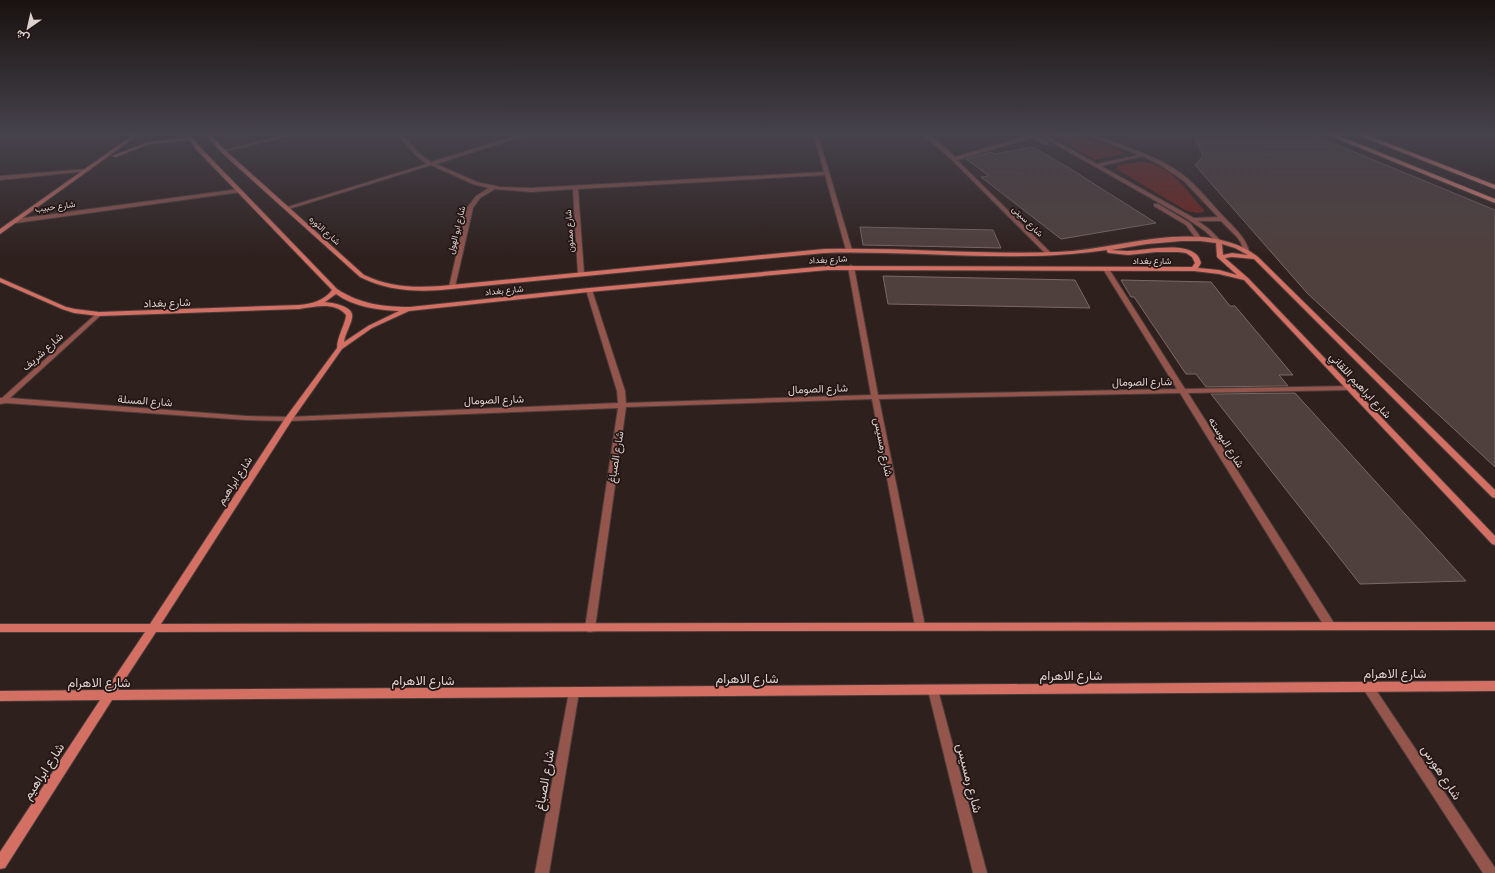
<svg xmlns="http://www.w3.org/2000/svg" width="1495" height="873" viewBox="0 0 1495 873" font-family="Manrope,Vazirmatn,sans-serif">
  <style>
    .green { fill: #75241d }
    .building { fill: #50403d; stroke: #7a6866 }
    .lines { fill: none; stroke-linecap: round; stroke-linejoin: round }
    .street-casing { stroke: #4a3c3a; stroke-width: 2 }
    .secondary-casing { stroke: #4a3c3a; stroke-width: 2 }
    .primary-casing { stroke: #4a3c3a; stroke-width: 2 }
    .street { fill: #94554d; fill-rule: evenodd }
    .secondary { fill: #d37063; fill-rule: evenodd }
    .primary { fill: #f68e80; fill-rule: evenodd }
    .labels { text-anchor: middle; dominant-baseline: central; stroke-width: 3.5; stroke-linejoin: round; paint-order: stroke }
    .far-street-label { font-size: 9px; fill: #dcd2d0; stroke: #241614 }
    .street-label { font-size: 11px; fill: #dcd2d0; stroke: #241614 }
    .near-street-label { font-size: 13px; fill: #dcd2d0; stroke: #241614 }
  </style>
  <rect width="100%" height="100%" fill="#2e201d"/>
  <g class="green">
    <path d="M1051,135H1081L1126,153L1095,160Z"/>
    <path d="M1138,162C1168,160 1186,190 1204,210V212L1197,213L1187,211L1116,169L1119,165Z"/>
  </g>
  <g class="building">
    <path d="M1194,135H1313L1495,210V467L1307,293L1195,165L1203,156Z"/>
    <path d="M1033,147L1069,168L1156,223L1061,239L981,177L989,176L966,159L992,152L994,154Z"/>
    <path d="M860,227L993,230L1001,248L863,245Z"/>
    <path d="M883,276L1075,280L1090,308L888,304Z"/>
    <path d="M1121,280L1211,282L1230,306H1235L1293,375H1279L1288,386L1206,387L1196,374H1186L1134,297H1131Z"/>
    <path d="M1295,393L1466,581L1360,584L1211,394Z"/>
  </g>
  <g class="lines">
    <g class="street-casing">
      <g id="street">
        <path d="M285,135H294L223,152L221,151Z"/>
        <path d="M398,135H403L419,153L431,162L519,135H527L436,164L477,182L500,187L531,188L824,172L814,135H818L852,250L849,252L846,250L825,175L578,189L584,274L581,276L578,274L573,189L531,192L495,189L480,198L473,208L455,287L454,288H450L449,287L467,208L476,196L489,188L473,184L431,165L289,209L284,208L427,164L415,155Z"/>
        <path d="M922,135C935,135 946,149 955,157L1029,135H1035L1048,142V144H1044L1032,138L957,160L1051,253V255H1047L952,160L929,140Z"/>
        <path d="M1039,135H1045L1097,164L1139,155L1087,135C1098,135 1109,140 1119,144C1143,153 1169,162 1188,179C1200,190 1211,203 1222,215C1232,226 1245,236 1249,251L1246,253L1244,252L1241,243L1237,237L1221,221H1198L1209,229L1221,241V243L1219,244L1205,231L1186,218ZM1143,156L1162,166L1184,181L1218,217L1194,218L1101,166Z"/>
        <path d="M87,169L89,170V171L0,180V176Z"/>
        <path d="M239,189L241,190V192L16,223L13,221L16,219Z"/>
        <path d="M1154,204H1158L1190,223L1202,239L1201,240H1197L1186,225L1154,206Z"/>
        <path d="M851,265L854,267L878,395L1177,389L1103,269L1106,267L1109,269L1185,389L1352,386L1353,388L1349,390L1188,393L1334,623L1335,626L1334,629L1330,630L1326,629L1180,393L879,399L925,626L924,629L920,630L916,629L915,626L872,399L626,407L595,628L594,631L590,632L586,631L585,628L618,408L289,421L246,420L6,403L0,404V398H2L97,313L99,312L102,314L101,315L10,398L246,416L289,417L618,403L617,391L586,290L589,288L592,290L625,391L626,403L871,395L848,267Z"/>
        <path d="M1368,682L1372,684L1495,868V873H1483L1364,690L1363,687L1364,684Z"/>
        <path d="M933,685L937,687L938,690L987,873H973L928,690L929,687Z"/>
        <path d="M574,687L578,689L579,692L549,873H535L569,692L570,689Z"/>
      </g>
    </g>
    <g class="secondary-casing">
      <g id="secondary">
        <path d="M133,135H138L0,234V229Z"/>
        <path d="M186,135H191L199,146L337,289C360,304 383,307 410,307L589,288L828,266L1192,267L1195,263L1192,257L1186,253L1178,252H1156L1128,255L1109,253L1107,252V250C1014,264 918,250 824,253L441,290C412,292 386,290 360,277L221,152L206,135H211L225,150L364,275C389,287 414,288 441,286L824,249C902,247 979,255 1057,252C1105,250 1153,233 1202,237C1222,239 1242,244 1258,257L1495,490V498L1492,497L1254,259L1232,257L1225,258L1248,278L1495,536V545L1492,544L1244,280L1219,274L1194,271L828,270L589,292L409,311L372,328L342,349L292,420L161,624L1495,622V630L156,632L118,690L1495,681V691L112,700L5,868L0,869V852L100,700L0,701V691L106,690L145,632H0V624H150L286,417L337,348C337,336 346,323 346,315C335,301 314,307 299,309L99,316L74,313L62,309L0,282V278L66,307L75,309L99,312L299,305C311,304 324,301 332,290L195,148L190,140L149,144L116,157L112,156L148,142L188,138ZM1182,241H1200L1216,243L1217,257L1237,275L1219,270L1198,268L1201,263C1200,260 1199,257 1197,255C1182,241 1145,251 1127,251C1122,251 1116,250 1111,250L1147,244ZM1222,244L1235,248L1248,255L1232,253L1223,255ZM336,294C354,307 377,310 399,311L368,326L344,342C345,334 351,325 352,318C355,306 333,303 325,302Z"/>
      </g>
    </g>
    <g class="primary-casing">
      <g id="primary">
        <path d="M1328,135H1337L1495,199V203Z"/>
        <path d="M1358,135H1367L1495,185V189Z"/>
      </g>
    </g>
    <use href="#street" class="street"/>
    <use href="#secondary" class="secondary"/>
    <use href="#primary" class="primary"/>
  </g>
  <linearGradient id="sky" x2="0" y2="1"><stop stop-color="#191210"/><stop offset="0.52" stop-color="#46424c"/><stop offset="1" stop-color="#46424c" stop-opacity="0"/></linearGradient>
  <rect width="1495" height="258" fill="url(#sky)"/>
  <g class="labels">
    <g class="far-street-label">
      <text transform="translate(55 206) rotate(-7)">شارع حبيب</text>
      <text transform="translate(1028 221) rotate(45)">شارع سيتى</text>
      <text transform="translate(325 230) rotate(42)">شارع الثوره</text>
      <text transform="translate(456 230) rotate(-76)">شارع ابو الهول</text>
      <text transform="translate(569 231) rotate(-94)">شارع ممنون</text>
      <text transform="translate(828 259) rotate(-3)">شارع بغداد</text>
      <text x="1152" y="260">شارع بغداد</text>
      <text transform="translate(504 290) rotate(-6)">شارع بغداد</text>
    </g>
    <g class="street-label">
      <text transform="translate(167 302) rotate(-2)">شارع بغداد</text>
      <text transform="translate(42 351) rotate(-42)">شارع شريف</text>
      <text transform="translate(1142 381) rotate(-1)">شارع الصومال</text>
      <text transform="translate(1361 385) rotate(47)">شارع ابراهيم اللقاني</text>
      <text transform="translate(818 388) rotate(-2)">شارع الصومال</text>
      <text transform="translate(494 399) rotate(-2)">شارع الصومال</text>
      <text transform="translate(145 400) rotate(4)">شارع المسلة</text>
      <text transform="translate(1227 442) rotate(58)">شارع البوسته</text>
      <text transform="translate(884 447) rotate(79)">شارع رمسيس</text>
      <text transform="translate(615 457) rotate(-81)">شارع الصباغ</text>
      <text transform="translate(234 480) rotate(-57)">شارع ابراهيم</text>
    </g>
    <g class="near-street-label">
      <text x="1395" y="673">شارع الاهرام</text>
      <text x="1071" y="675">شارع الاهرام</text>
      <text x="747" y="678">شارع الاهرام</text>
      <text x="423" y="680">شارع الاهرام</text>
      <text x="99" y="682">شارع الاهرام</text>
      <text transform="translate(43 771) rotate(-57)">شارع ابراهيم</text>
      <text transform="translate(1442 772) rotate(57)">شارع هورس</text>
      <text transform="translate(970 778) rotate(76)">شارع رمسيس</text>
      <text transform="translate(544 780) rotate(-80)">شارع الصباغ</text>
    </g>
  </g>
  <g transform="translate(28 28) rotate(214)" stroke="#241614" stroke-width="3" paint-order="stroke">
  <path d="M0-3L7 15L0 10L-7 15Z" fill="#dcd2d0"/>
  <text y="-6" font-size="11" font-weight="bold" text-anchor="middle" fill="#dcd2d0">ش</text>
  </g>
</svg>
